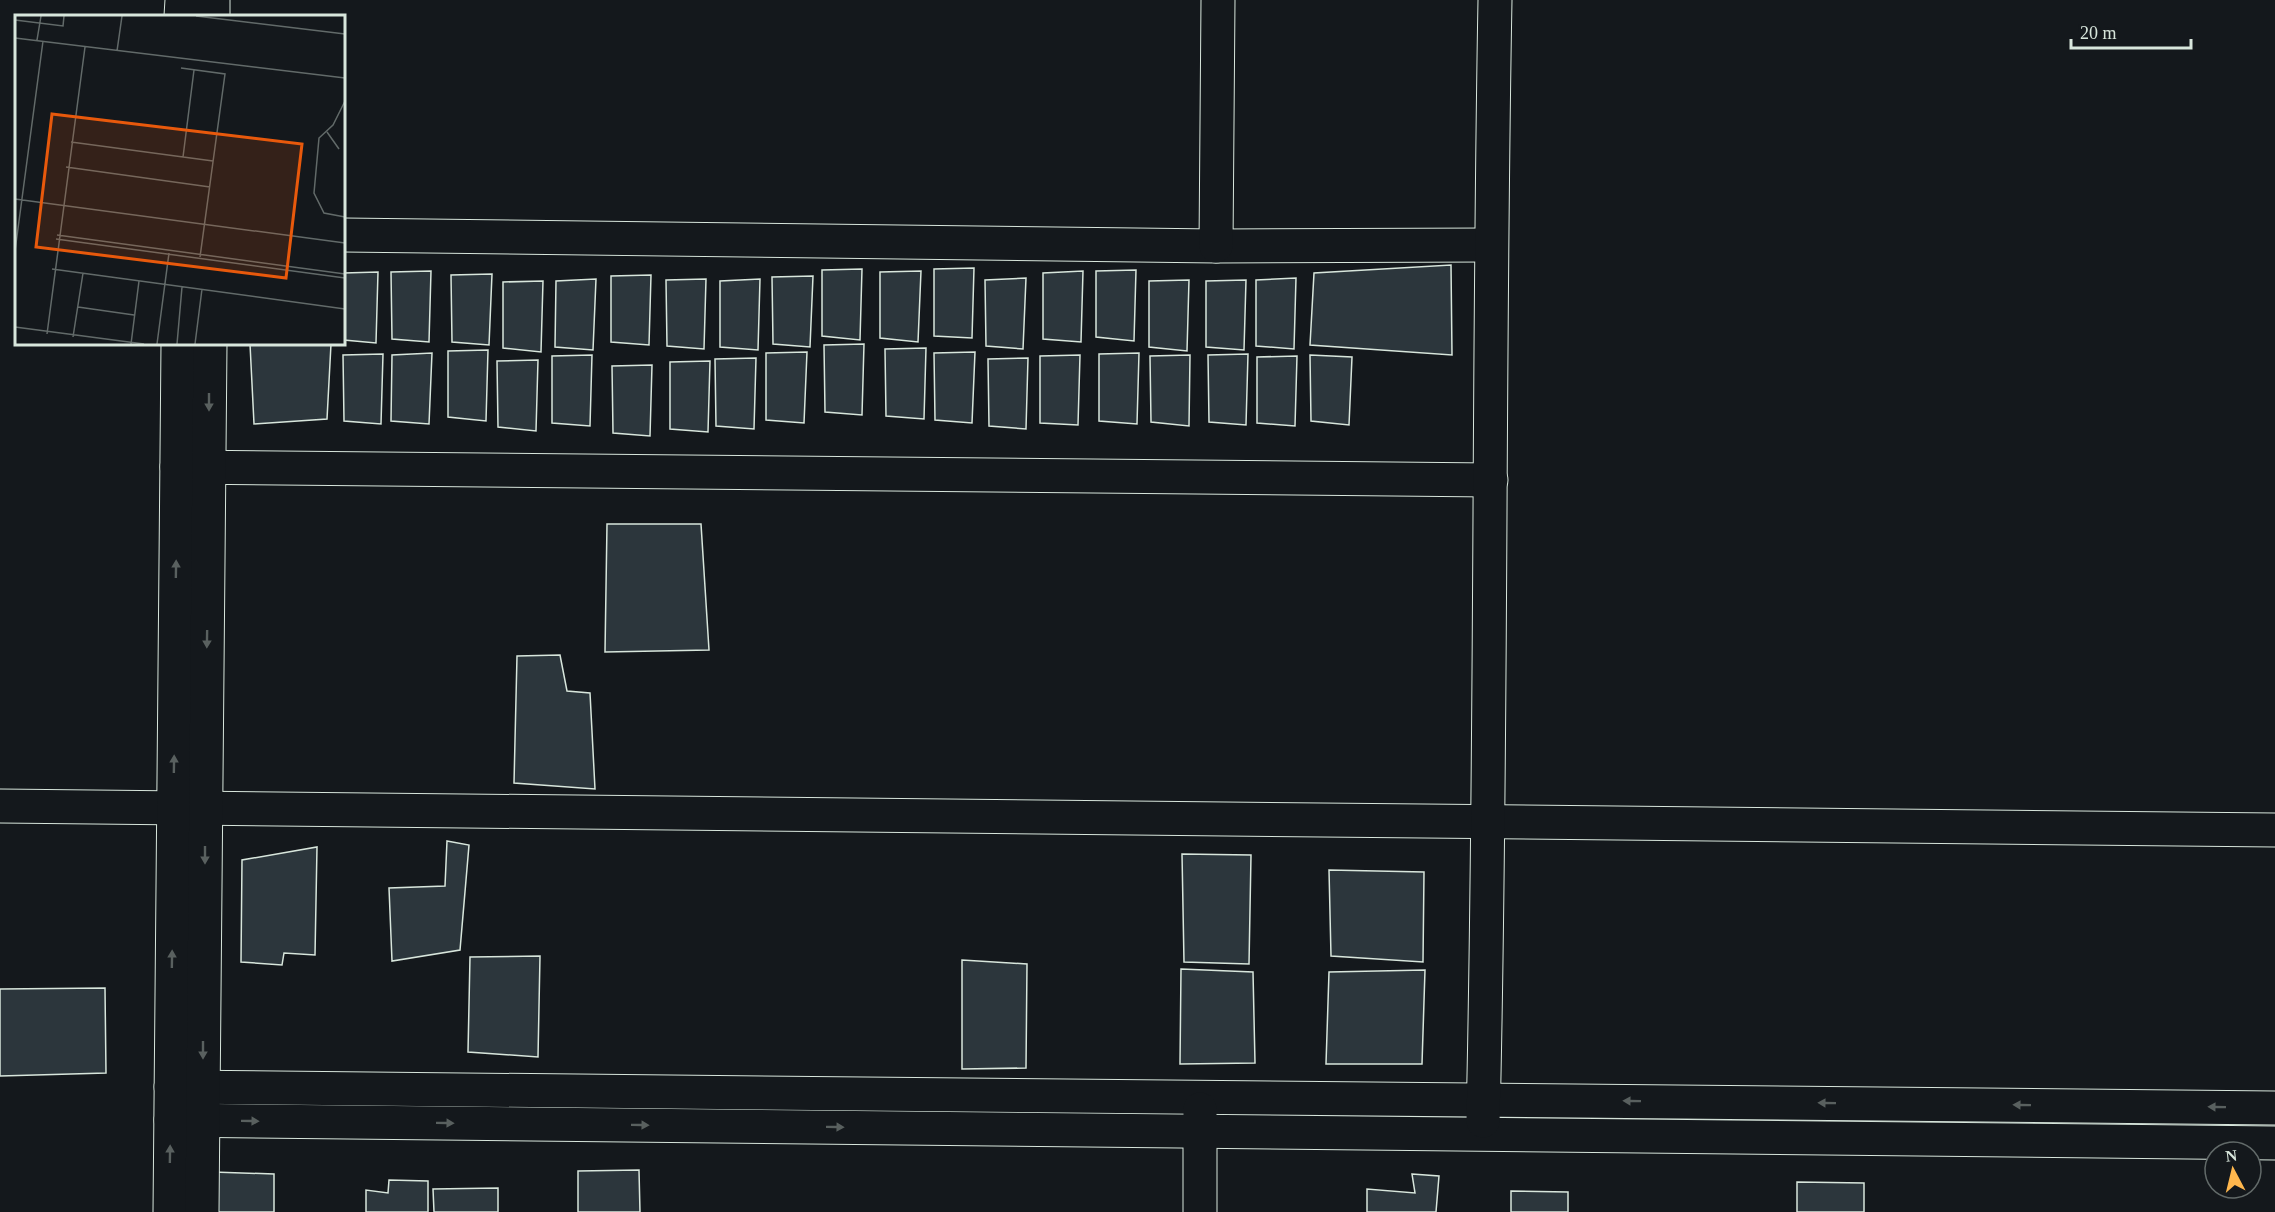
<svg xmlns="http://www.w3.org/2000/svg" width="2275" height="1212" font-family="Georgia,serif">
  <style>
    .building { fill: #2c363c; stroke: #d8e6dc; stroke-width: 1.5 }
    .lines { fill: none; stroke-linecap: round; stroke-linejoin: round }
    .minor-casing { stroke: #d8e6dc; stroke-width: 35 }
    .minor { stroke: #14181c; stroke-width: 33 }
    .oneway { fill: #59605f }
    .inset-road { fill: none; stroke: #626a69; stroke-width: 1.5 }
    .view { fill: #e8590c; fill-opacity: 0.15; stroke: #e8590c; stroke-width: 3 }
    .inset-edge { fill: none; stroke: #d8e6dc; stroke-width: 3 }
  </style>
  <rect width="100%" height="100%" fill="#14181c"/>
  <g class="building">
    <path d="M1451,265L1452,355L1310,345L1314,273Z"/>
    <path d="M974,268L972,338L934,336V269Z"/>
    <path d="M862,269L860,340L822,336V270Z"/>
    <path d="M1136,270L1134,341L1096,337V271Z"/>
    <path d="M431,271L429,342L392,339L391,272Z"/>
    <path d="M921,271L918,342L880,338V272Z"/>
    <path d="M1083,271L1081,342L1043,339V273Z"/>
    <path d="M378,272L376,343L344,340V273Z"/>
    <path d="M492,274L489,345L452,342L451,275Z"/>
    <path d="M651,275L649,345L611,342V276Z"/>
    <path d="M813,276L810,347L773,344L772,277Z"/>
    <path d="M1026,278L1023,349L986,346L985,280Z"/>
    <path d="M1296,278L1294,349L1256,346V280Z"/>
    <path d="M596,279L593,350L555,347L556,281Z"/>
    <path d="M706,279L704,349L667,346L666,280Z"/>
    <path d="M760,279L758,350L720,347V281Z"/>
    <path d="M1189,280L1187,351L1149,347V281Z"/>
    <path d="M1246,280L1244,350L1206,347V281Z"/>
    <path d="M543,281L541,352L503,348V282Z"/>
    <path d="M250,344H331L327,419L254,424Z"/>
    <path d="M864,344L862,415L825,412L824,345Z"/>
    <path d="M926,348L924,419L886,416L885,349Z"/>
    <path d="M488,350L486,421L448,417V351Z"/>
    <path d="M807,352L804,423L766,420V353Z"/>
    <path d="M975,352L972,423L935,420L934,353Z"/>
    <path d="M432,353L429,424L391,421L392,355Z"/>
    <path d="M1139,353L1137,424L1099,421V354Z"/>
    <path d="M383,354L381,424L344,421L343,355Z"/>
    <path d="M1248,354L1246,425L1209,422L1208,355Z"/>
    <path d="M592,355L590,426L552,423V356Z"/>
    <path d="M1080,355L1078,425L1040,423V356Z"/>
    <path d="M1190,355L1189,426L1151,422L1150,356Z"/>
    <path d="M1310,355L1352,357L1349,425L1311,421Z"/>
    <path d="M1297,356L1295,426L1257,423V357Z"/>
    <path d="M756,358L754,429L716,426L715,359Z"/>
    <path d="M1028,358L1026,429L989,426L988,359Z"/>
    <path d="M538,360L536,431L498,427L497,361Z"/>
    <path d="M710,361L708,432L670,429V362Z"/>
    <path d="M652,365L650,436L613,433L612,366Z"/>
    <path d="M607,524H701L709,650L605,652Z"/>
    <path d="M560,655L567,691L590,693L595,789L514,783L517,656Z"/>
    <path d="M447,841L469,845L460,950L392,961L389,888L445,886Z"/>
    <path d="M317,847L315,955L284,953L282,965L241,962L242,860Z"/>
    <path d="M1182,854L1251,855L1249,964L1184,962Z"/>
    <path d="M1329,870L1424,872L1423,962L1331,956Z"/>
    <path d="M540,956L538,1057L468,1052L470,957Z"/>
    <path d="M962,960L1027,964L1026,1068L962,1069Z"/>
    <path d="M1181,969L1253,972L1255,1063L1180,1064Z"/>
    <path d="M1425,970L1422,1064H1326L1329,972Z"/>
    <path d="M105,988L106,1073L0,1076V989Z"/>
    <path d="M639,1170L640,1212H578V1171Z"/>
    <path d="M213,1172L274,1174V1212H212Z"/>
    <path d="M1412,1174L1439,1176L1436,1212H1367V1189L1415,1193Z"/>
    <path d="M389,1180L428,1181V1212H366V1190L388,1193Z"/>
    <path d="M1797,1182L1864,1183V1212H1797Z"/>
    <path d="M498,1188V1212H434L433,1189Z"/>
    <path d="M1511,1191L1568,1192V1212H1511Z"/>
  </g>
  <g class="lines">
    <defs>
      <g id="minor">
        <path d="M181,16L182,0"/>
        <path d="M213,16V0"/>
        <path d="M344,235L1216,246L1490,245"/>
        <path d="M1216,246L1218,0"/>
        <path d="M177,467L1491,480"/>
        <path d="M0,806L2275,830"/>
        <path d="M171,1087L2275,1108"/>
        <path d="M171,1120L2275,1143"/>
        <path d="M1483,1121C1492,747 1488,374 1495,0"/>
        <path d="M170,1212L178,344"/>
        <path d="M202,1212L210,344"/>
        <path d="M1200,1212V1109"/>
      </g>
    </defs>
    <use href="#minor" class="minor-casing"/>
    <use href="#minor" class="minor"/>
  </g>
  <defs><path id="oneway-solid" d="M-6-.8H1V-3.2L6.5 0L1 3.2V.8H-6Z" transform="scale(1.5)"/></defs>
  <g class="oneway">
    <use href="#oneway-solid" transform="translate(209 402) rotate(90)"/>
    <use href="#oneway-solid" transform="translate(176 569) rotate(-89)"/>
    <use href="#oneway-solid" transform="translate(207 639) rotate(91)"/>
    <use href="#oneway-solid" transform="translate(174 764) rotate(-89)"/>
    <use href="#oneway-solid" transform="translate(205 855) rotate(90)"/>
    <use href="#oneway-solid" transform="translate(172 959) rotate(-89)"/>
    <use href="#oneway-solid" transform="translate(203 1050) rotate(90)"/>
    <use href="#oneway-solid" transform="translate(1632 1101) rotate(-179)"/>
    <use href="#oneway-solid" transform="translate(1827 1103) rotate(-179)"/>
    <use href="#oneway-solid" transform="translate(2022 1105) rotate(-179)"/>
    <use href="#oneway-solid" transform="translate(2217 1107) rotate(-179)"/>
    <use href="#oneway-solid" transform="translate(250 1121) rotate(1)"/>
    <use href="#oneway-solid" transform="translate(445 1123) rotate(1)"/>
    <use href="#oneway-solid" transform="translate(640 1125) rotate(1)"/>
    <use href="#oneway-solid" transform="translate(835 1127) rotate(1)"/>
    <use href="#oneway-solid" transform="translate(170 1154) rotate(-89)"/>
  </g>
  <g transform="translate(15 15)">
    <rect width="330" height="330" fill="#14181c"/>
    <path class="inset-road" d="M181,1L330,19M0,5L48,11L49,1M0,23L330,63M22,25L26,1M102,36L107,1M166,53L210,59L185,242M330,86L318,110L304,123L299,178L309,198L330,202M312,117L324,134M56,127L198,146M168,142L179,55M51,152L195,172M0,184L330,228M42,220L330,259M41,224L330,263M0,236L28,26M37,254L330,294M63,292L119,300M0,312L129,329M32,319L70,32M58,322L68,258M116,329L124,266M142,329L154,238M162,329L167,272M180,329L187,274"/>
    <path class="view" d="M37,99L287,129L271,263L21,232Z"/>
    <rect width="330" height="330" class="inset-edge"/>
  </g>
  <g transform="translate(2233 1170) rotate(353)"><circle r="28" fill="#14181c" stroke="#626a69" stroke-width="1.5"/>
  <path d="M0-4.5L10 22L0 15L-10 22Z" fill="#ffb74d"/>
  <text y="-9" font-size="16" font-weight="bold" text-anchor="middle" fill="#d8e6dc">N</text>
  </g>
  <path d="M2071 39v9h120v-9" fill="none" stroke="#d8e6dc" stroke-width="3"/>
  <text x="2080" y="39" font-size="18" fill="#d8e6dc" stroke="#14181c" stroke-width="4.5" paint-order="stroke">20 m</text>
</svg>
